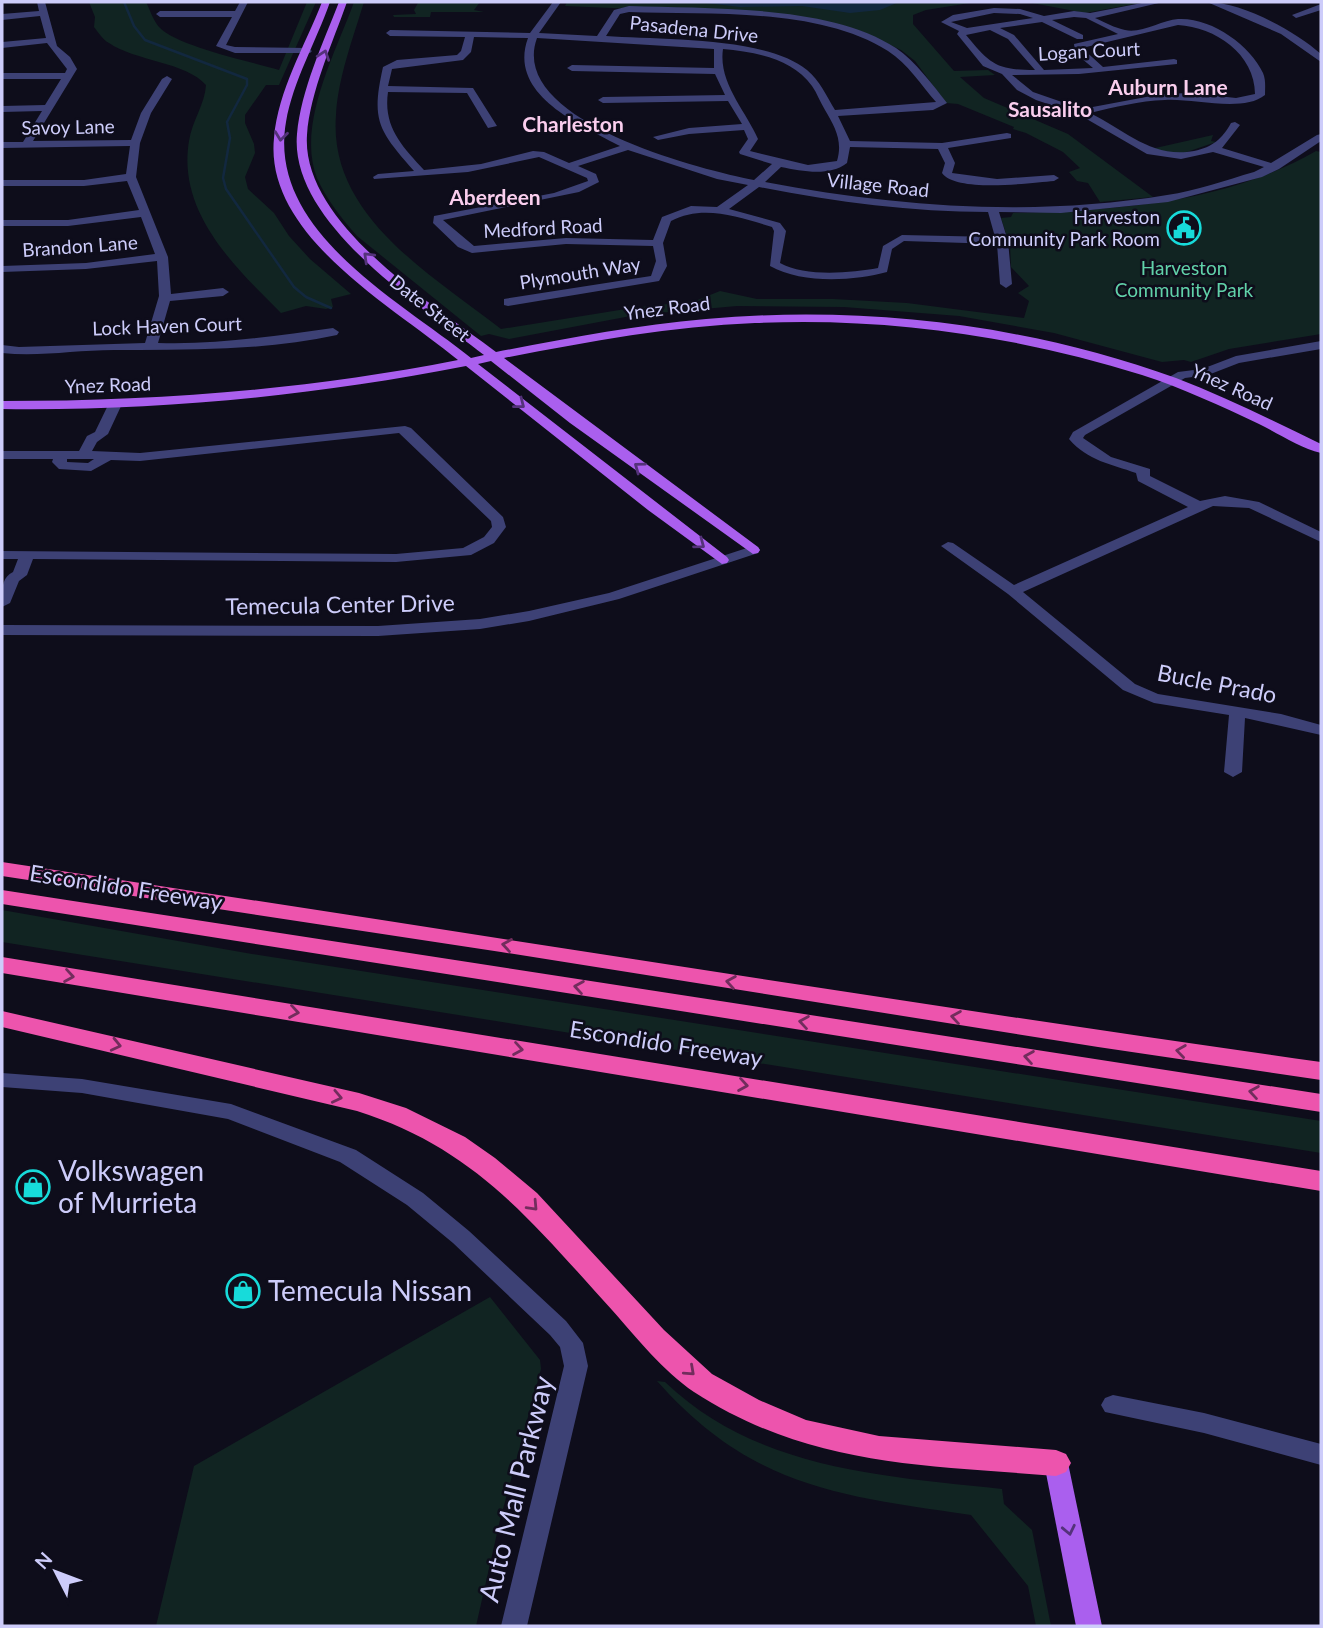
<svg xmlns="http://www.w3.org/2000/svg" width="1323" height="1628" font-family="Lato,sans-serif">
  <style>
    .green { fill: #112422 }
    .water { fill: #12283f }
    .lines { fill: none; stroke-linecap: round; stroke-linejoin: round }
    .stream { stroke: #12283f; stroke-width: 2.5 }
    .minor { fill: #3d4175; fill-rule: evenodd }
    .major { fill: #aa5fee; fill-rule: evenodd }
    .highway { fill: #ed54ad; fill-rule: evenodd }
    .oneway { stroke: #54327a }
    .oneway2 { stroke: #722d5d }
    .labels { text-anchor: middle; stroke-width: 5; stroke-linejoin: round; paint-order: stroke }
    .far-street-label { font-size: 19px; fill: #cdccfa; stroke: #0e0d1b }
    .far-poi-label { font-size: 19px; fill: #cdccfa; stroke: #0e0d1b; text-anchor: end }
    .far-park-label { font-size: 19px; fill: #61d1a9; stroke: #0e0d1b }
    .far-neighbourhood-label { font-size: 21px; font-weight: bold; fill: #faceee; stroke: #0e0d1b }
    .street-label { font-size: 23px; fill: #cdccfa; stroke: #0e0d1b }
    .near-poi-label { font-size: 28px; fill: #cdccfa; stroke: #0e0d1b; text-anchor: start }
    .near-street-label { font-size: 28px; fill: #cdccfa; stroke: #0e0d1b }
  </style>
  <rect width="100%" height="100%" fill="#0e0d1b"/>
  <g class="green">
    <path d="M89,2H146C150,10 153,20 159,27C176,46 252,62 279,70L307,2H316L279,85H266L245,115V123L254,144L255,153L245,177L248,189L274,213L289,236L310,259L351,294L331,299L333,307L326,309L306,306L281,313C235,267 177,213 189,141C192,121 205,104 206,85C186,62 135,61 109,43C103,40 98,32 94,27L95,17Z"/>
    <path d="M354,2H364C353,38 338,78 336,115C328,216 432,275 501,329L632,308L695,301L720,291L757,299H833L907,303L1024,318L1029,301L1018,293L1029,286L1011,267L1010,246L1001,218L1011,217L1013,213C1117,210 1224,204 1316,151L1321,152V334L1229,349L1191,362L1184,360L1162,362L1054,333L959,316L844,307L737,306L636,315L509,339L489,334L481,336L357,236C342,219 326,199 317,178C296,125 336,52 354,2Z"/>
    <path d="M399,2H480L474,10L484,12H431L430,17H394L393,15L416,14L414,10L418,3Z"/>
    <path d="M567,2H976L926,10L913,15V24L954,71L988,70L995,75L960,77L984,98L1068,134L1153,197L1100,202L1088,183L1077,181L1069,172L1080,168L1063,152L1026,133L1013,129L1014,127L958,104L946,103L915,61L901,50L861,31L774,15L565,6Z"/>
    <path d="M1027,2H1146L1085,13Z"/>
    <path d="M1213,135L1211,141L1216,142L1181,154L1151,149Z"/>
    <path d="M2,910L252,954L1321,1121V1153L2,942Z"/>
    <path d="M490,1297L540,1360L541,1369L500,1520L476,1626H156L194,1466Z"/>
    <path d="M657,1381L665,1382C757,1470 883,1476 1002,1489L1004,1504L1032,1530L1051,1626H1036L1028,1586L971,1515C839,1496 751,1487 657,1381Z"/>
  </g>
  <path class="water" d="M698,2H899L880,10L850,13L802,6L740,7Z"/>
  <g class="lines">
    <path class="stream" d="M124,2L134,26L145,40L247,79V85L227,122L230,138L223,178L226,189L294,287L306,297L331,308"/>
    <g class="minor">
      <path d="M37,2H45L57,46L70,57L77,69L33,141L131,140L141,113L162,79L167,76L172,79L151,113L140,143L136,177L168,257L171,294L223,288L229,292L223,296L170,301L158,343C216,345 275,336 333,328L339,332L337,335C264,351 188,350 114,350C76,350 39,357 2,353V345L19,347L145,343L159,296L157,261L86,269L2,272V266L86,263L155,254L141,217L68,226H2V220H68L139,210L127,181L84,186H2V180H84L126,174L130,146L2,148V142H23L42,111L2,112V106L45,105L61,79H2V73H65L67,69L47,43L2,48V42L46,38L40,16L2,20V14L39,11Z"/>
      <path d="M240,2H248L226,45L235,47L307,48L312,51L310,53H235L216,46L232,17H160L156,14L160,11H235Z"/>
      <path d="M553,2H561L539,33L597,36L614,10L629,6C708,9 829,4 896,48C916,62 932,84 947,103L933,110L838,116L850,141L942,143L1007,133L1011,134V138L948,148L955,163L952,173L997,179L1054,175L1059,178L1054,181C1030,183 956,193 942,173L945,163L938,149L850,147L847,163C829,177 802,171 781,167L765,182C896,207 1034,217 1167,195C1196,191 1226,180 1254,172L1264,167L1213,152L1181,159L1147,154L1078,114L1036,100L1017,90L1002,74L983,66L957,34L959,31L941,22L953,15L994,8L1020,9L1044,16L1074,11L1090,13L1147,2H1163L1095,18C1104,22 1115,28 1125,30C1141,34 1162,20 1178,19C1211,17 1250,45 1263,73C1266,80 1265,88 1265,95C1243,113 1192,98 1165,100C1139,101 1115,107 1090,113C1125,130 1152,159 1194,151C1213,147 1222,139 1231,123L1235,122L1240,125L1222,148L1271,163L1317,135L1321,134V141L1279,169L1262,177L1168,202L1061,213L999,212L1008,241L1012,284L1006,288L1000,284L997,244L904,241L892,249L887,272C853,281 802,284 770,266L774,231L772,227C739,217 703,204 671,221L663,243L667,266L659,281L508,306L504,305V299L651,276L656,261L653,246L566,244L472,253L458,247L433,223L434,216L554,193L588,181L587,178L539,157L468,172L374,179L373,177L378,174L414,171C378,130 371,121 383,67L397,60L457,55L461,51L465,37L390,36L386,33L390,30L530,33ZM629,12C709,15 818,7 888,51C908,64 921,85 936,102L835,110C826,95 820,81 807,70C766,36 659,40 606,36L620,14ZM994,13L1020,14L1033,18L967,28L951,22ZM1074,17L1086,18L1118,34L1074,44L1075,53L1093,68L1044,70L1014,35L1000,28L1042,22L1077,39H1083V35L1052,20ZM1178,25C1215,27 1255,54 1255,94L1236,98L1190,93L1162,94L1082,109L1033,92L1012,75L1079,74L1177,64V60L1174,59L1103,67L1082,48ZM990,30L1008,39L1035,70C996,70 990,64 966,35ZM474,37L528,38C507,95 581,125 620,146L569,163L544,152L533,151L481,164L424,170C402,146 383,127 388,92L467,93L488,128L497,126L473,88L388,86L392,69L463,60L471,52ZM537,38L714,49V68L572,65L567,68L572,71L715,74L725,95L603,97L598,100L603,103L728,101L742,124L689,128L653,137L658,140L689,134L744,130L748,139L739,152L740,154L772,164L754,180C698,169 507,120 537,38ZM723,49C755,52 792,58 812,86C817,93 820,102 825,110C835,127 843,141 837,161L808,165L750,151L758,139C746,111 718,83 723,49ZM628,150L717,179L748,185L717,207L691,206L662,217L653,240L566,238L474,246L443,220L579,192L599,182L596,174L578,166ZM759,187C835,202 911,212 988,212L995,237L902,235L883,246L878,268C850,273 805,277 780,263L786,231L780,223L729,209Z"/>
      <path d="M1207,2C1242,2 1295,31 1321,54V62L1281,34Z"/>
      <path d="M1321,4V10L1296,18L1292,15Z"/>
      <path d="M1321,341V349L1239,363L1208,375L1185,378L1085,435L1083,438L1111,457L1150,469V476L1200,501L1225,496L1259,502L1321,532V542L1249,508L1213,506L1023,592L1135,684L1158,694L1281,714L1321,725V735L1245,718L1242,772L1233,777L1224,772L1229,715L1154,703L1123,690L1008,594L941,546L948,542L953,543L1014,585L1188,507L1138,481L1136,473C1111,464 1088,461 1069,439L1073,432L1178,372L1202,369L1236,356Z"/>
      <path d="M115,400L122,404L108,434L97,442L92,451L140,453L405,426L411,428L503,517L506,527L494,543L471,555L396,562L33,559L27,575L19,581L10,603L2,607C2,594 0,578 13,572L18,559H2V551L396,554L463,548L484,537L492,527L491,521L399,433L140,461L111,460L91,471L59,469L52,462L53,459H2V451H79L87,436L95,432L110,401ZM67,459H94L88,463L67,462Z"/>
      <path d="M753,546L758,547L760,550L758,553L619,599L529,621L480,629L378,636L2,635V625L378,626L480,619L529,611L609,593Z"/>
      <path d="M2,1073L82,1079L231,1104L356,1150L423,1193L469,1231L566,1321L583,1343L588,1366L527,1626H501L564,1366L560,1347L550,1335L453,1243L407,1205L340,1162L228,1119L82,1093L2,1087Z"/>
      <path d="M1113,1395L1204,1413L1321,1444V1465L1204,1433L1105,1412L1101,1405L1105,1398Z"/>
    </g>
    <g class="major">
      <path d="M322,2H330C316,42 293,81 286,122C267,231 399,300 471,358L484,355C422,307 289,223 297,134C301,90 323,43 339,2H347C333,42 310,92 307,135C301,223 434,305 496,352C565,339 635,325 706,319C863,305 1027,324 1176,378C1226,397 1273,421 1321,444V453C1300,448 1279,434 1259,424C1221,406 1182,388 1142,375C1017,336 887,317 755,323C671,326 587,342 504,358L758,547L760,550L758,553L753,554L570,423L491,361L478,364L727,557L729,560L727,563L722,564L648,510L466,366C312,396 159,411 2,409V401C158,401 305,390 458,360C394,307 264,236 274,138C278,90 305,46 322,2Z"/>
      <path d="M1056,1452L1065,1455L1068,1463L1102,1626H1076L1044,1463L1047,1455Z"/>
    </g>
    <g class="highway">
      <path d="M2,862C442,928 881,1000 1321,1062V1080L1098,1047L501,952L2,876Z"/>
      <path d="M2,890L1321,1094V1112L2,904Z"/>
      <path d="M2,957L1321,1171V1191L2,973Z"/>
      <path d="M2,1011L359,1093L406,1108L465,1137L495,1158L537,1193L664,1330L712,1374L759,1400L806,1420L879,1436L1056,1450L1066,1454L1071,1463L1066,1472L1056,1476C924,1465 810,1467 694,1392C663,1371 637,1338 612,1310C532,1222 475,1148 357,1111L2,1027Z"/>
    </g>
  </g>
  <defs><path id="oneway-chevron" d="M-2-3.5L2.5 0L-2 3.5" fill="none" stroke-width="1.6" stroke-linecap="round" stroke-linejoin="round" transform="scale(1.75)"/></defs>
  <g class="oneway">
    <use href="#oneway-chevron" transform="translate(324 55) rotate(-71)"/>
    <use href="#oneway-chevron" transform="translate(281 136) rotate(97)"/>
    <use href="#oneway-chevron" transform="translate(368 257) rotate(-136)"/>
    <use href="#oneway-chevron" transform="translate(520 404) rotate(38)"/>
    <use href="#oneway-chevron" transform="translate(639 467) rotate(-144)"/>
    <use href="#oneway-chevron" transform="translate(700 544) rotate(37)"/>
    <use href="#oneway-chevron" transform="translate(1069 1530) rotate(78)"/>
  </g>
  <g class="oneway2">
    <use href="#oneway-chevron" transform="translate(507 945) rotate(-171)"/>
    <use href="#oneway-chevron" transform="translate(69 976) rotate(9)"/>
    <use href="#oneway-chevron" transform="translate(731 982) rotate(-171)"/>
    <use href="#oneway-chevron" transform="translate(579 987) rotate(-171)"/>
    <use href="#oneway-chevron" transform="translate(294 1012) rotate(9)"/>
    <use href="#oneway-chevron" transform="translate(956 1017) rotate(-171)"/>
    <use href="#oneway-chevron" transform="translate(804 1022) rotate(-171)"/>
    <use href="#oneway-chevron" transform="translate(116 1045) rotate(13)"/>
    <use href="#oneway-chevron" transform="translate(518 1049) rotate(9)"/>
    <use href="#oneway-chevron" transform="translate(1181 1051) rotate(-172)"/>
    <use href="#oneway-chevron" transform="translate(1029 1057) rotate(-171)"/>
    <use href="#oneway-chevron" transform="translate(743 1085) rotate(9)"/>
    <use href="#oneway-chevron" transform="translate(1254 1092) rotate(-171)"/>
    <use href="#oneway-chevron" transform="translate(337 1097) rotate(12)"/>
    <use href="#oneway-chevron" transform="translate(533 1206) rotate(47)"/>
    <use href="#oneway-chevron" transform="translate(690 1371) rotate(42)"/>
  </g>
  <defs>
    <symbol id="civic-ring" viewBox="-11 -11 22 22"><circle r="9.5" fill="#0e0d1b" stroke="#17dbda" stroke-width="1.5"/><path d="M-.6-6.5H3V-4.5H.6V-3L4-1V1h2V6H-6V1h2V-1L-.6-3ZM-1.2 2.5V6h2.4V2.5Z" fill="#17dbda"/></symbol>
    <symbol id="shop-ring" viewBox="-11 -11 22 22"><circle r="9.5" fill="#0e0d1b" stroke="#17dbda" stroke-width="1.5"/><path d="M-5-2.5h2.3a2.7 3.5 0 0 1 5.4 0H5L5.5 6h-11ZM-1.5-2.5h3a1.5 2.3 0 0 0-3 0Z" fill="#17dbda"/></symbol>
  </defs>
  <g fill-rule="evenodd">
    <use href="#civic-ring" x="1165" y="209" width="38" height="38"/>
    <use href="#shop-ring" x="14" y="1168" width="38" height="38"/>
    <use href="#shop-ring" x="224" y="1272" width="38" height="38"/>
  </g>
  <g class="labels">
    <g class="far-street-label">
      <text transform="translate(694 29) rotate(6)" y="7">Pasadena Drive</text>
      <text transform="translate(1089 51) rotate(-3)" y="7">Logan Court</text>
      <text transform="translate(68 127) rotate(-1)" y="7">Savoy Lane</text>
      <text transform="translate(878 185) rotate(6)" y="7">Village Road</text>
      <text transform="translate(543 228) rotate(-3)" y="7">Medford Road</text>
      <text transform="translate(80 246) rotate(-4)" y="7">Brandon Lane</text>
      <text transform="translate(580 273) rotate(-9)" y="7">Plymouth Way</text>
      <text transform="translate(430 308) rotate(38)" y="7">Date Street</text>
      <text transform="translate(667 308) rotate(-7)" y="7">Ynez Road</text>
      <text transform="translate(167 326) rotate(-2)" y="7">Lock Haven Court</text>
      <text transform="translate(108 385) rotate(-2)" y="7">Ynez Road</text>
      <text transform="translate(1232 387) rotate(24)" y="7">Ynez Road</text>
    </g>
    <g class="far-poi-label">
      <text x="1160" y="224">Harveston<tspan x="1160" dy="22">Community Park Room</tspan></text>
    </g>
    <g class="far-park-label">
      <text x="1184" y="275">Harveston<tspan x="1184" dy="22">Community Park</tspan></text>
    </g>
    <g class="far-neighbourhood-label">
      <text x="1168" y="95">Auburn Lane</text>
      <text x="1050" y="117">Sausalito</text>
      <text x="573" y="132">Charleston</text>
      <text x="495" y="205">Aberdeen</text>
    </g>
    <g class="street-label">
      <text transform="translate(340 605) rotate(-1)" y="8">Temecula Center Drive</text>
      <text transform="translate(1217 684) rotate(11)" y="8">Bucle Prado</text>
      <text transform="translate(126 888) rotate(9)" y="8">Escondido Freeway</text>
      <text transform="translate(666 1044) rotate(9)" y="8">Escondido Freeway</text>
    </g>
    <g class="near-poi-label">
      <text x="58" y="1181">Volkswagen<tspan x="58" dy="32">of Murrieta</tspan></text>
      <text x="268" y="1301">Temecula Nissan</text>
    </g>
    <g class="near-street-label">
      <text transform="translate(516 1489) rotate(-76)" y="10">Auto Mall Parkway</text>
    </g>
  </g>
  <rect width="1323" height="1628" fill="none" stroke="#cdccfa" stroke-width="7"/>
  <g transform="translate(56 1572) rotate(312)" stroke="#0e0d1b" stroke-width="5" paint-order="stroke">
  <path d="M0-5L12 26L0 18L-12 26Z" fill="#cdccfa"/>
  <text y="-10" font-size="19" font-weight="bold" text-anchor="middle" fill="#cdccfa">N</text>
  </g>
</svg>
